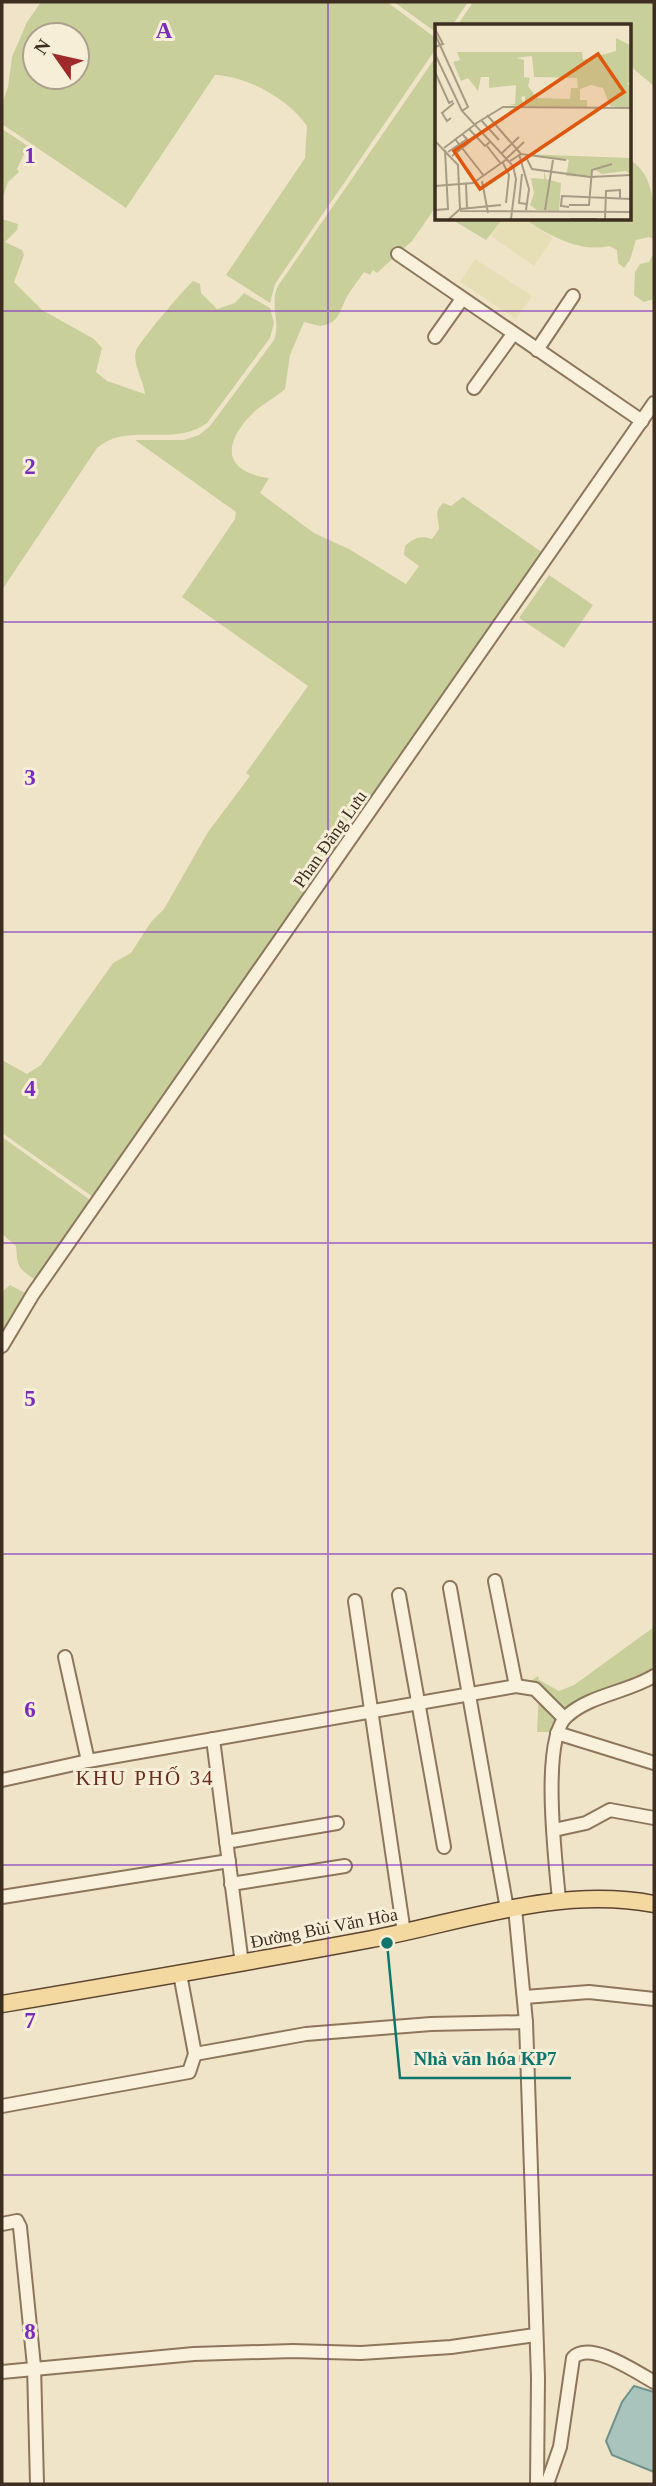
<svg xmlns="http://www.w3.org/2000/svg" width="656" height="2486" font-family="'Times New Roman',serif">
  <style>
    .farmland { fill: #e6deb5 }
    .green { fill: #c9cf9b; fill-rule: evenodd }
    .water { fill: #a9c4bc; stroke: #6f938a; stroke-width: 2 }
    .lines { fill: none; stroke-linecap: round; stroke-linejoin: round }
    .minor-casing { stroke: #8d765c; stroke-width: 16 }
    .major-casing { stroke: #5b4430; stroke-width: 19 }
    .minor { stroke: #faf1dc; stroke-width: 12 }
    .major { stroke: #f3d9a0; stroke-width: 16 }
    .grid { fill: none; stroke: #7b2cbf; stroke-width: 2; stroke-opacity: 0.55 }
    .labels { text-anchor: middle; stroke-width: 6; stroke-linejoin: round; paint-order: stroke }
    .street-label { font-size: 18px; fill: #3d2e20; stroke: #f7eed8 }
    .quarter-label { font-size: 21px; letter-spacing: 2px; fill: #6b2e1e; stroke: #f7eed8 }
    .inset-road { fill: none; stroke: #a89b85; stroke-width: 2 }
    .view { fill: #df570d; fill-opacity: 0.15; stroke: #df570d; stroke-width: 3.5 }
    .inset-edge { fill: none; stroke: #3d2e20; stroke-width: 3.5 }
    .grid-label { font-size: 23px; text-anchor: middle; font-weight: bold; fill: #7b2cbf; stroke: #f7eed8; stroke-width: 6; stroke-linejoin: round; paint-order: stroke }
    .leader { fill: none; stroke: #0f766e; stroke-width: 2.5 }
    .callout-dot { fill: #0f766e; stroke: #f7eed8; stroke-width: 2.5 }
    .callout-label { font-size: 19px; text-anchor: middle; font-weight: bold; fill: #0f766e; stroke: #f7eed8; stroke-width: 6; stroke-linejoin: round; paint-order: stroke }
  </style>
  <rect width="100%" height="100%" fill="#f0e4c8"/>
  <g class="farmland">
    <path d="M503,219H524L553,238L534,266L491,236Z"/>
    <path d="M475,259L532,296L516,319L460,282Z"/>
  </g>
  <g class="green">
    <path d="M41,2H387L437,39V47L275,284L270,303L226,275L305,158L307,126C289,100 248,76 215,75L126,208L2,124V104L8,87L12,57L27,22ZM35,35H77V77H35Z"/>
    <path d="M394,2H468L452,26H437V33Z"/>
    <path d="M473,2H654V86L630,66V26L569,24L457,26Z"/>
    <path d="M437,55V209L435,208L412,241L377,273L373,270L370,275L364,272C359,279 353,287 348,295C339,310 341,323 320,326L304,322L290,355L285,389C276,397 264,403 254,412C224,441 220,471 269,478L260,493L314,533L349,549L406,584L419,566L404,555L405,546C414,538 420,535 432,539L439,529C439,517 433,513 443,503L451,506L463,497L543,553L96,1199L2,1133V1060L27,1074L41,1065L113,963L131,953L151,922L164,909L208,832L250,776L246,773L308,686L182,597L235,519L236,512L135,440H184L199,435L210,426L274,340C281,321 269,304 278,286Z"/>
    <path d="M2,129L28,146L17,169L19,172L8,182L2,200Z"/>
    <path d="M630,160C656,176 654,209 654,239L649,237L636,240L630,260L624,268L618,263L617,250L609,246C579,253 549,235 524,219H630Z"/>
    <path d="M2,219L18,224L17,230L5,242L22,250L24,255L14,282L42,310L94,339L102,348L96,372L107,381L145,394C144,381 132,364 136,351C139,342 184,289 193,281L200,284L201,293L217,309L235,303L244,293L270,308L274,323L270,338L207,423C174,448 128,421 97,448L2,590Z"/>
    <path d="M451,219H503L486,240Z"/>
    <path d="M654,252V299L644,302L634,295L635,272L640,264L649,262Z"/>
    <path d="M549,575L593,605L564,648L519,618Z"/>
    <path d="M2,1137L93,1202L37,1281C17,1267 18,1269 16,1246L2,1234Z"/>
    <path d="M10,1285L27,1294L2,1331V1292Z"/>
    <path d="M654,1627V1672L577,1705L554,1732H537L539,1689L528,1683L538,1676L539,1680L559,1691L574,1685Z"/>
  </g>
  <path class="water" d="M634,2386L654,2392V2472L612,2455L606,2441L622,2402Z"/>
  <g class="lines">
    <defs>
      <g id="minor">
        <path d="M398,254L642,421"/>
        <path d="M435,337L462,299"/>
        <path d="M537,350L573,296"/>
        <path d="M474,388L513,334"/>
        <path d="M2,1346L33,1294L654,403"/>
        <path d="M495,1581L516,1686"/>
        <path d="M450,1588L507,1909"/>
        <path d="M399,1595L444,1847"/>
        <path d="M355,1601L404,1933"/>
        <path d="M65,1657L88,1761"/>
        <path d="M557,1733L654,1763"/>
        <path d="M213,1739L242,1964"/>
        <path d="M2,1780L88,1761L516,1686L535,1689L564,1718"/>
        <path d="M554,1830L586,1823L610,1810L654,1818"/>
        <path d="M226,1842L337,1823"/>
        <path d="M231,1884L345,1866"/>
        <path d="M2,1897L229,1861"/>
        <path d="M559,1900C556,1864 540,1739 567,1716C590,1695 628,1692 654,1676"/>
        <path d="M515,1908L526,2022L538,2378L537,2484"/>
        <path d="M525,1997L589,1992L654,1999"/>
        <path d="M195,2054L306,2034L431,2024L526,2022"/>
        <path d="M2,2106L189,2072L195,2054L180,1974"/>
        <path d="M2,2224L17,2221L20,2227L34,2366L37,2484"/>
        <path d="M2,2372L194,2354L293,2351L361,2353L451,2347L535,2335"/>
        <path d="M547,2484L560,2447L573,2358C590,2340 636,2372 654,2382"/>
      </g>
      <path id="major" d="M2,2004C126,1983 249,1962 372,1939C465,1921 559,1886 654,1904"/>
    </defs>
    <use href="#minor" class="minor-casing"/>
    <use href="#major" class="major-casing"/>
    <use href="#minor" class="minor"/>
    <use href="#major" class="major"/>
  </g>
  <path class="grid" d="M328,2V2484M2,311H654M2,622H654M2,932H654M2,1243H654M2,1554H654M2,1865H654M2,2175H654"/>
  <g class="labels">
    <g class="street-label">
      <text transform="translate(330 839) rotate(-55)" y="6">Phan Đăng Lưu</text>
      <text transform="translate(324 1928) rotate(-11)" y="6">Đường Bùi Văn Hòa</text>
    </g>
    <g class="quarter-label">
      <text x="145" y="1785">KHU PHỐ 34</text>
    </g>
  </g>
  <g transform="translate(435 24)">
    <rect width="196" height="196" fill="#f0e4c8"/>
    <path d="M181,14L195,21L196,57L192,60L196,61V84L175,82L168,64L156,61L145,65V76H152V83L90,82V72L86,73L89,82L73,81L80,80L81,61L54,64V53H46L43,67L33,54L26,57L18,38L25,36L22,28H147L148,36L181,27ZM97,32L99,53L142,54L143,64H136L135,75L102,74L93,62L95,54L89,53V36L81,34ZM87,130L196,134V151L191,147L167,150L158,145L155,153L131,152L134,136ZM109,146L111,155L126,159L124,187L102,186L95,181L99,169L96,154L109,155Z" fill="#c9cf9b" fill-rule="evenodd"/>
    <path class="inset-road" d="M0,5L8,20L0,23M0,10L33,83L27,87M0,30L27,87L78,142L81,155L76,195M0,48L14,79L18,77M52,91L86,130M16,94L12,97L7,89L19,79M46,96L64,116M40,100L68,83L196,84M34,105L50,122L55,118M20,115L49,152M0,117L23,141L25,185L14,195M52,122L66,140M9,124L42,99M13,128L32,115M67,129L84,113M84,130L94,165L91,186M17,132L35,118L27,110M91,133L97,145L155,153L196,151M72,134L89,118M75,137L86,130L131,136M68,139L74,151L71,179M87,150L84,179L92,180M47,157L53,189M31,160L32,184M0,162L38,159L72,135M134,181H154L157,146L177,140M134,183L126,182L127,172L196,175M25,185L66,181M0,186L13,185L10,126M110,186L118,136M25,187L196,188M135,195H162M170,195L171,167L185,166V175"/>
    <path class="view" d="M163,30L189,68L45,165L19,127Z"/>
    <rect width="196" height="196" class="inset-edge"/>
  </g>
  <g class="grid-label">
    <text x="164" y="38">A</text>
    <text x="30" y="163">1</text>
    <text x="30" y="474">2</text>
    <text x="30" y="785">3</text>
    <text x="30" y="1096">4</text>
    <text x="30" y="1406">5</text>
    <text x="30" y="1717">6</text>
    <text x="30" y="2028">7</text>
    <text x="30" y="2339">8</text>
  </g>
  <path class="leader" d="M387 1943L400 2078H571"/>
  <circle class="callout-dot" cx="387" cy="1943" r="7"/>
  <g class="callout-label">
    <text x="485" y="2065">Nhà văn hóa KP7</text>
  </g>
  <rect width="656" height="2486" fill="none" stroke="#3d2e20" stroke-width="7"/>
  <g transform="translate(56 56) rotate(304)"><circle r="33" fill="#f7eed8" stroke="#ada18e" stroke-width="2"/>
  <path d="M0-5L12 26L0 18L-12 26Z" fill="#9e2a2b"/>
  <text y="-10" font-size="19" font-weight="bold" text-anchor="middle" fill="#3d2e20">N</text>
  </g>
</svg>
